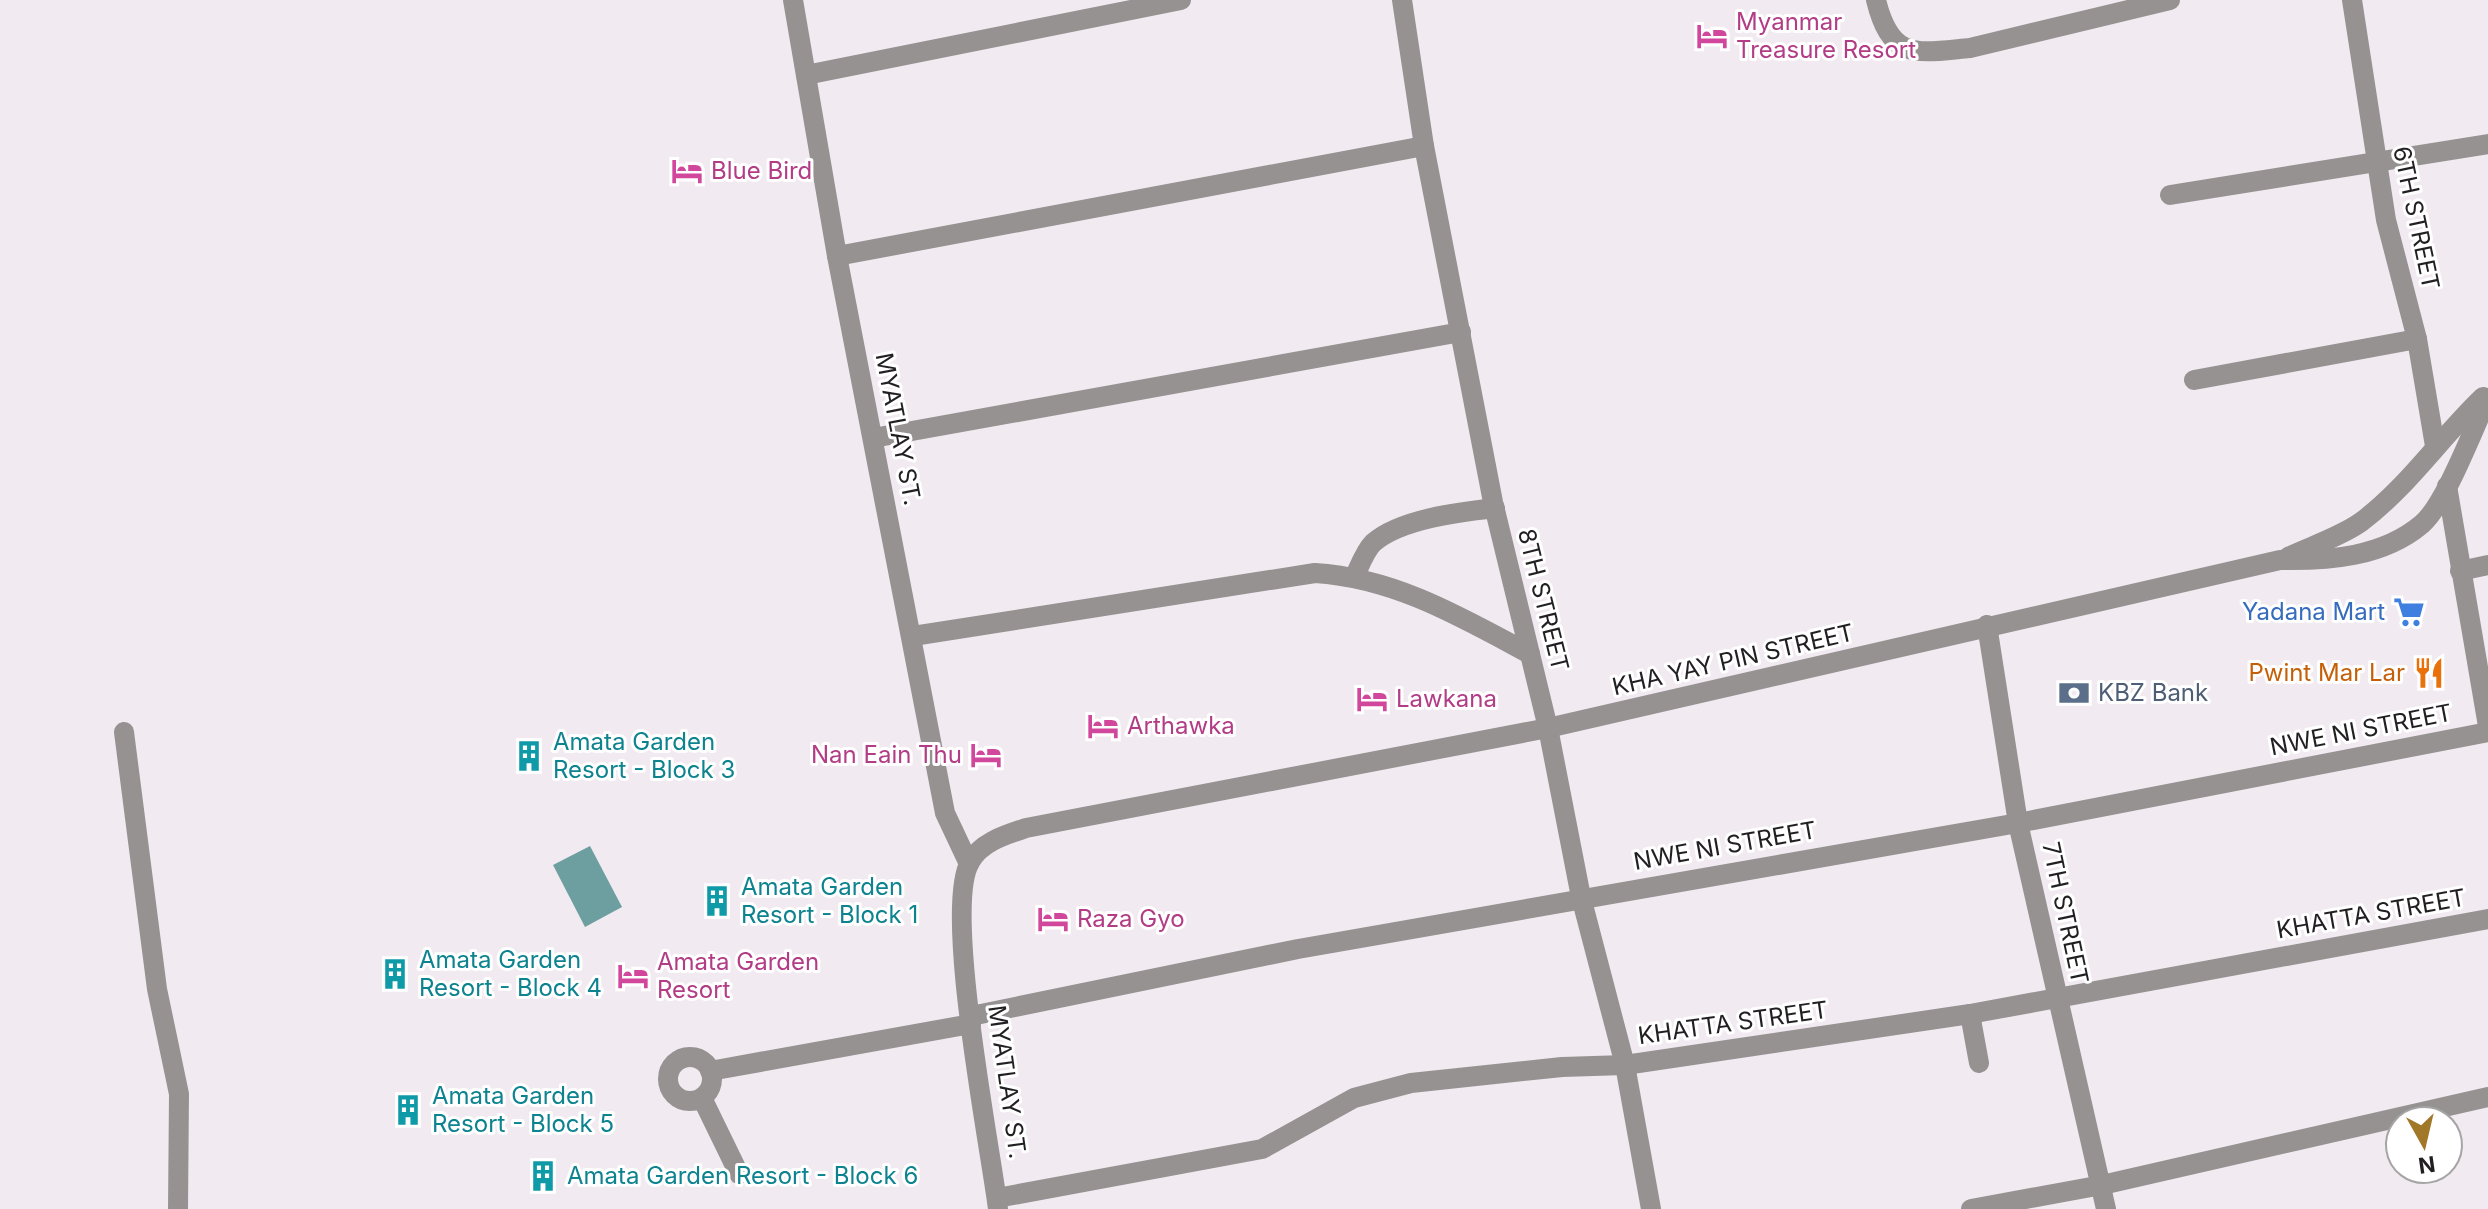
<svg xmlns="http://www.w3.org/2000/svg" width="2488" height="1209" font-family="Inter,sans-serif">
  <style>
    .water { fill: #6d9fa0 }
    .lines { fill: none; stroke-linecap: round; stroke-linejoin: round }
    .minor { stroke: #969292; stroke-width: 20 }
    .labels { text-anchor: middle; stroke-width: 6; stroke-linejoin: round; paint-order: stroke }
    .hotel-label { font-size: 24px; fill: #b23c85; stroke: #fff; text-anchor: start }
    .street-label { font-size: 24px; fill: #211f21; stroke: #fff }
    .shop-label { font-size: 24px; fill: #366cbe; stroke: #fff; text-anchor: end }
    .food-label { font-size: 24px; fill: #c56008; stroke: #fff; text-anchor: end }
    .service-label { font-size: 24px; fill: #4e5e75; stroke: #fff; text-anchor: start }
    .culture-label { font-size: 24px; fill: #0d838f; stroke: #fff; text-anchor: start }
  </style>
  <rect width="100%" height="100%" fill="#f1ebf1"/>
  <path class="water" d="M590,846L622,907L585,927L553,865Z"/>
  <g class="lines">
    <g class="minor">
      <path d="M793,0L837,256L945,813L969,864"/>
      <path d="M1402,0L1424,146L1493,502L1548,728L1581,897L1625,1065L1651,1209"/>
      <path d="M1876,0C1891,61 1916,53 1970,48L2170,0"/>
      <path d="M2352,0L2386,220L2417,339L2435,446"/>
      <path d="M806,75L1181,0"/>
      <path d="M2170,195L2488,144"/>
      <path d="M837,256L1424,146"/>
      <path d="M2194,380L2417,339"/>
      <path d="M873,438L1461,332"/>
      <path d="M2447,486L2488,726"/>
      <path d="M2288,557C2311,546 2340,537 2361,522C2408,487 2441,437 2483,397"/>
      <path d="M2460,571L2488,565"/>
      <path d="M1355,576C1360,565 1365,551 1373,543C1400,519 1460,512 1495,508"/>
      <path d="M1987,625L2018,823L2106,1209"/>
      <path d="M913,636L1315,573C1395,578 1461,617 1530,654"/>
      <path d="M124,732L157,989L179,1094L178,1209"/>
      <path d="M1970,1014L1979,1063"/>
      <path d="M971,1016L1298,949L2018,823L2488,732"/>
      <circle cx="690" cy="1079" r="22"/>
      <path d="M710,1071L971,1024"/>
      <path d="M702,1098L739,1174"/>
      <path d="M997,1198L1262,1149L1354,1098L1411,1083L1562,1067L1625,1065L1970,1014L2488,919"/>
      <path d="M998,1209C990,1145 943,908 970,862C981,842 1005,835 1026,828L1548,728L2280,560C2329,561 2383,557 2422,524C2446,503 2473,429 2488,398"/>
      <path d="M1971,1209L2102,1185L2488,1097"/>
    </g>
  </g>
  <defs>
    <symbol id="hotel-bare" viewBox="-9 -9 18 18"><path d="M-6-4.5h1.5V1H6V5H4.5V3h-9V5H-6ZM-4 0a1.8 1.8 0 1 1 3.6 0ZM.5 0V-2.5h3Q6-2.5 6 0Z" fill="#d1479c" stroke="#fff" stroke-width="2.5" paint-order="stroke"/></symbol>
    <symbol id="supermarket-bare" viewBox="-9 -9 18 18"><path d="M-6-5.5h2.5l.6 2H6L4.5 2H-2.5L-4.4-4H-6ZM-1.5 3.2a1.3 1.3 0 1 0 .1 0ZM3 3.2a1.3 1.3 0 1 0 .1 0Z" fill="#3f7fe0" stroke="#fff" stroke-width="2.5" paint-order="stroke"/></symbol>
    <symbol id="restaurant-bare" viewBox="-9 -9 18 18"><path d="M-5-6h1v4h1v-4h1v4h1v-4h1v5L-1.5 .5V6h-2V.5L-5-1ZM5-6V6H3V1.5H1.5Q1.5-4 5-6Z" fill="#e8710a" stroke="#fff" stroke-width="2.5" paint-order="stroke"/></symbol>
    <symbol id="bank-bare" viewBox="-9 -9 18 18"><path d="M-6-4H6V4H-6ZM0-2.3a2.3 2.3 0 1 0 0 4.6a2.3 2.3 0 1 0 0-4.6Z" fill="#5c6f8a" stroke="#fff" stroke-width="2.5" paint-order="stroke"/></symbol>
    <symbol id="building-bare" viewBox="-9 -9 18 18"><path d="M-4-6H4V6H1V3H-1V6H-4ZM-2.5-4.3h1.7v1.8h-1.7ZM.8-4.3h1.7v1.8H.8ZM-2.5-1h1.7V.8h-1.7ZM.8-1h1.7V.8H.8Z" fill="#0f9aa8" stroke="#fff" stroke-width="2.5" paint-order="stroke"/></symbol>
  </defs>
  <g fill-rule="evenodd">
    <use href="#hotel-bare" x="1690" y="14" width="44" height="44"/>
    <use href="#hotel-bare" x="665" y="149" width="44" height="44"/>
    <use href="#supermarket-bare" x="2387" y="590" width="44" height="44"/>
    <use href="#restaurant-bare" x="2407" y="651" width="44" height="44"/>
    <use href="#bank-bare" x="2052" y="671" width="44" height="44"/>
    <use href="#hotel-bare" x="1350" y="677" width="44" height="44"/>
    <use href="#hotel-bare" x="1081" y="704" width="44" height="44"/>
    <use href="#hotel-bare" x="964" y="733" width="44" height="44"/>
    <use href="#building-bare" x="507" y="734" width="44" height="44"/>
    <use href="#building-bare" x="695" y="879" width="44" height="44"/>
    <use href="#hotel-bare" x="1031" y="897" width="44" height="44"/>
    <use href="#building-bare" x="373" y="952" width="44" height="44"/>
    <use href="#hotel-bare" x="611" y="954" width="44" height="44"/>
    <use href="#building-bare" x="386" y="1088" width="44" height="44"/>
    <use href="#building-bare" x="521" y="1154" width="44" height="44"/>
  </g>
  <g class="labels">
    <g class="hotel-label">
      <text x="1736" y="30">Myanmar<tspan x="1736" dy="28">Treasure Resort</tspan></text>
      <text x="711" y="179">Blue Bird</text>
      <text x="1396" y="707">Lawkana</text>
      <text x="1127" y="734">Arthawka</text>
      <text x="962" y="763" text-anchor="end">Nan Eain Thu</text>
      <text x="1077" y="927">Raza Gyo</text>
      <text x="657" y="970">Amata Garden<tspan x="657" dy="28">Resort</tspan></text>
    </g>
    <g class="street-label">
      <text transform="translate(2416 218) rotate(78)" y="8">6TH STREET</text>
      <text transform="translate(898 429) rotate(79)" y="8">MYATLAY ST.</text>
      <text transform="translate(1543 600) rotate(76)" y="8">8TH STREET</text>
      <text transform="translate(1733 660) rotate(-13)" y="8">KHA YAY PIN STREET</text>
      <text transform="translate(2361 730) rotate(-11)" y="8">NWE NI STREET</text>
      <text transform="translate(1725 846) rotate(-10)" y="8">NWE NI STREET</text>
      <text transform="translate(2065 913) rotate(78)" y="8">7TH STREET</text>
      <text transform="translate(2371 914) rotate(-10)" y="8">KHATTA STREET</text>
      <text transform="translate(1733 1023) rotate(-8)" y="8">KHATTA STREET</text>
      <text transform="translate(1007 1082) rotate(82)" y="8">MYATLAY ST.</text>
    </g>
    <g class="shop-label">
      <text x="2385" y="620">Yadana Mart</text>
    </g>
    <g class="food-label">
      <text x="2405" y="681">Pwint Mar Lar</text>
    </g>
    <g class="service-label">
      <text x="2098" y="701">KBZ Bank</text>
    </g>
    <g class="culture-label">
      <text x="553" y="750">Amata Garden<tspan x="553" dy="28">Resort - Block 3</tspan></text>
      <text x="741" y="895">Amata Garden<tspan x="741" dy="28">Resort - Block 1</tspan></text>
      <text x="419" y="968">Amata Garden<tspan x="419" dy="28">Resort - Block 4</tspan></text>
      <text x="432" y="1104">Amata Garden<tspan x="432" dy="28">Resort - Block 5</tspan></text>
      <text x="567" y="1184">Amata Garden Resort - Block 6</text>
    </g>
  </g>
  <g transform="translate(2424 1145) rotate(172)"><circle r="38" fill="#ffffff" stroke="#a6a5a6" stroke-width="2"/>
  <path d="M0-6L14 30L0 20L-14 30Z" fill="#a17827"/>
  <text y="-12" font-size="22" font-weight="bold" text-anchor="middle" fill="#211f21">N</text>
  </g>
</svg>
